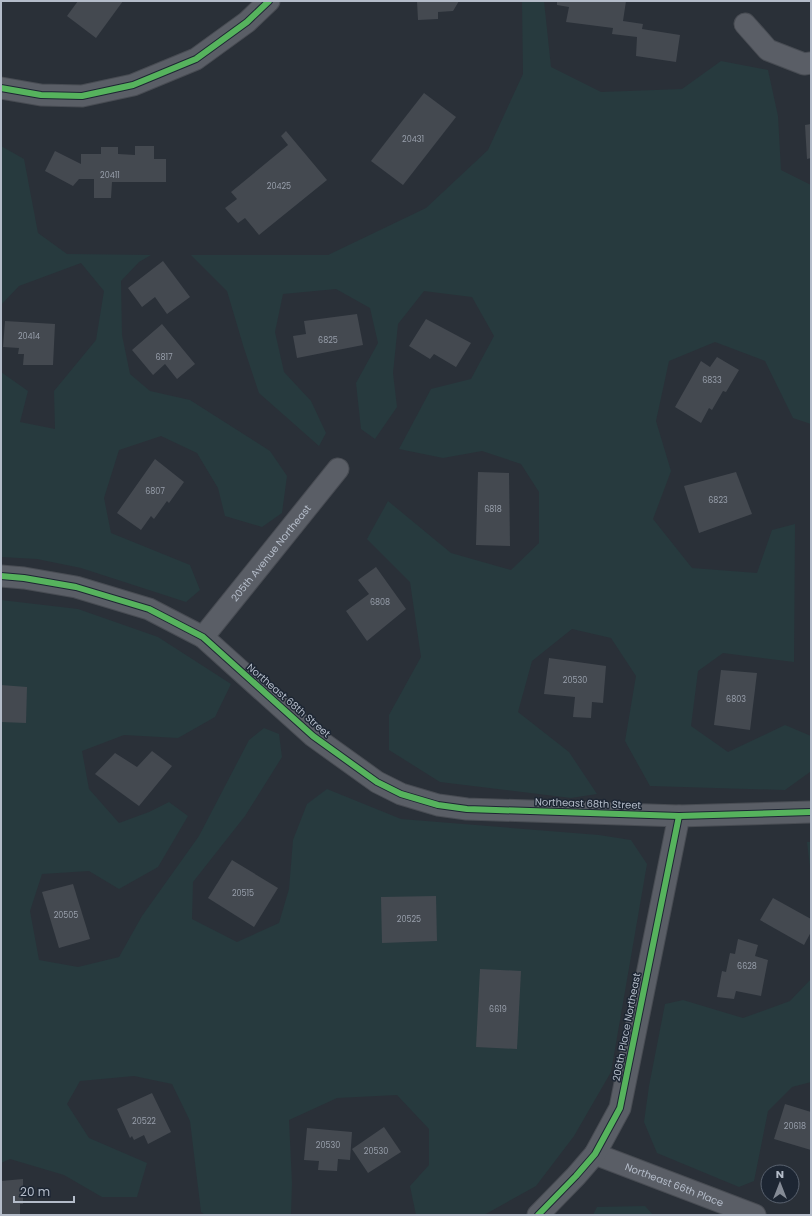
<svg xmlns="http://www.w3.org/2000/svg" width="812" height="1216" font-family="Poppins,sans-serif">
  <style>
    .green { fill: #273a3e }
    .building { fill: #444950 }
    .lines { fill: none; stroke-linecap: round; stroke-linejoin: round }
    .minor-casing { stroke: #484c53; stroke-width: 23 }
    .minor { stroke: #5a5e66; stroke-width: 21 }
    .cycleway-casing { stroke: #1d2633; stroke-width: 8 }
    .cycleway { stroke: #56b35d; stroke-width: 6 }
    .labels { text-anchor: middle; stroke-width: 3; stroke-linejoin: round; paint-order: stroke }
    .number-label { font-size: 8px; fill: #989fab }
    .street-label { font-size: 10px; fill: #b4bcc9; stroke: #1d2633 }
  </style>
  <rect width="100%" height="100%" fill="#2a3038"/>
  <g class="green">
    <path d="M522,1H544L551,67L601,92L682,89L721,61L768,70L778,116L781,170L811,185V424L793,418L765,361L715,342L669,361L656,421L671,471L653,519L692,568L757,573L772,530L795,524L794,662L723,653L698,671L691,726L728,752L785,725L811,736L810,772L785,790L650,786L625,741L636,676L611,638L572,629L532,661L518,712L569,752L597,794L571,798L440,782L389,750V715L421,657L410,582L367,539L388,501L451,553L511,570L539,543V492L521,464L482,451L443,458L399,449L431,389L471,379L494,336L472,297L424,291L398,324L393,373L397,407L375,439L361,429L356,383L378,343L370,308L336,289L283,294L275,332L284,372L311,401L326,433L319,446L259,393L243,345L227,291L191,255H328L426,208L488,150L523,74Z"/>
    <path d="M1,146L24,159L38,233L67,254L151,255L139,262L121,281L122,335L130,374L150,391L190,400L270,451L287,476L282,513L262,527L225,516L218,488L197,453L161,436L119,450L104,498L111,533L190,565L200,590L186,602L81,568L37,559L1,557V372L28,391L20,422L55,429L54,391L96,340L104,291L81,263L19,286L1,305Z"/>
    <path d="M1,600L78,609L158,637L231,684L215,717L178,738L124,735L82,751L89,789L119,823L149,812L169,802L188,816L158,867L119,889L89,871L42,874L30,911L39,960L78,967L119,957L142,916L199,836L249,740L264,728L279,734L282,757L245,816L193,882L192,919L237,942L279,923L289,889L293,840L307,804L327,789L401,819L599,835L631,840L647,864L611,1072L574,1136L536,1186L484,1215H416L410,1186L429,1165V1129L397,1095L337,1098L289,1120L292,1183L291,1215H205L201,1212L190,1121L172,1084L134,1076L80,1081L67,1104L89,1138L147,1163L137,1197H102L64,1175L10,1159L1,1163Z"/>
    <path d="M807,842H811V875Z"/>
    <path d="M811,979V1082L792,1087L768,1111L754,1181L739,1187L657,1153L644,1122L649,1086L665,1004L683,1000L743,1018L790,1001Z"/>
    <path d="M645,1206L653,1215H593L597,1207Z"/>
  </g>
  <g class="building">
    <path d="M78,1H123L96,38L67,16Z"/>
    <path d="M417,1H459L453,11L438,12V19L418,20Z"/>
    <path d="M557,1H626L623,21L643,24L642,29L680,35L676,62L636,56L637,37L612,34L613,28L566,22L569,7L557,5Z"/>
    <path d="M424,93L456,117L403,185L371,161Z"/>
    <path d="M811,124V158L807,159L805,125Z"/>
    <path d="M286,131L327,180L259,235L245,218L238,223L225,208L237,199L231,192L288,145L281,136Z"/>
    <path d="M135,146H154V159H166V182H112L111,198H94V179H79L73,186L45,171L55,151L81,164V154H101V147H118V154L135,155Z"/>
    <path d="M163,261L190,297L167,314L155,297L142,307L128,288Z"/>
    <path d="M357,314L363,345L297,358L293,336L306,334L304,321Z"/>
    <path d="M426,319L471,343L456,367L434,354L430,359L409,346Z"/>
    <path d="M5,321L55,324L53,365H23L24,354H18L19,348L3,347Z"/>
    <path d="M162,324L195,364L177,379L165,364L153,375L132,350Z"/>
    <path d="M717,357L739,370L726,392L723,391L712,410L709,408L701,423L675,407L701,361L710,367Z"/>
    <path d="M155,459L184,482L169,503L167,501L154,519L151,516L141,530L117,513Z"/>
    <path d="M478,472L509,473L510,546L476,545Z"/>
    <path d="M736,472L752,514L699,533L684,486Z"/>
    <path d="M376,567L406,609L367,641L346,611L369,594L358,580Z"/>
    <path d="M549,658L606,666L603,703L592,702L591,718L573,717L575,697L544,694Z"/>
    <path d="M721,670L757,673L750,730L714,725Z"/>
    <path d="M1,685L27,687L26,723L1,722Z"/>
    <path d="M152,751L172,766L139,806L95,774L115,753L137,767Z"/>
    <path d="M232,860L278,888L254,927L208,898Z"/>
    <path d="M73,884L90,939L59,948L42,892Z"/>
    <path d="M436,896L437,941L382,943L381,897Z"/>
    <path d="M773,898L811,919V932L804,945L760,920Z"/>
    <path d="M738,939L758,945L755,956L768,960L761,996L736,991L734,999L717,997L722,971L726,972L730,953L735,954Z"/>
    <path d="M480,969L521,971L517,1049L476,1047Z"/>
    <path d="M152,1093L171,1132L148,1144L144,1135L134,1140L132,1136L130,1138L117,1109Z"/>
    <path d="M785,1104L811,1112V1150L774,1139Z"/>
    <path d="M384,1127L401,1152L368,1173L352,1149Z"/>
    <path d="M307,1128L352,1132L350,1160L338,1159L337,1171L318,1170L319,1161L304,1160Z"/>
    <path d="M23,1179V1204H20V1215H1V1181Z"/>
  </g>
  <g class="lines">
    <defs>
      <g id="minor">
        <path d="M745,24L768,50L804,64L811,63"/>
        <path d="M1,88L41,95L82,96L133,85L196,59L247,22L269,1"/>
        <path d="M1,576L24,578L76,587L149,609L203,637L313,736L377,782L401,794L438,805L467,809L679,816L811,812"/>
        <path id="s1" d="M203,637L338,469"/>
        <path id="s2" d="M595,1154L755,1215"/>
        <path d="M538,1215L576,1176L595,1154L620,1108L679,816"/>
      </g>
    </defs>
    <use href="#minor" class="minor-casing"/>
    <use href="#minor" class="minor"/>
    <defs>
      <g id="cycleway">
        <path d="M1,88L41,95L82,96L133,85L196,59L247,22L269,1"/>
        <path d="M1,576L24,578L76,587L149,609L203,637L313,736L377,782L401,794L438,805L467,809L679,816L811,812"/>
        <path d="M538,1215L576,1176L595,1154L620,1108L679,816"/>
      </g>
    </defs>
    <use href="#cycleway" class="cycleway-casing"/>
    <use href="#cycleway" class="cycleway"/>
  </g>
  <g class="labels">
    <g class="number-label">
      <text x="413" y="142">20431</text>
      <text x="110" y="178">20411</text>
      <text x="279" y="189">20425</text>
      <text x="29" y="339">20414</text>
      <text x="328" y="343">6825</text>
      <text x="164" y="360">6817</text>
      <text x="712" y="383">6833</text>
      <text x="155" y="494">6807</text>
      <text x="718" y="503">6823</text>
      <text x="493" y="512">6818</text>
      <text x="380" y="605">6808</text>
      <text x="575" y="683">20530</text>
      <text x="736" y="702">6803</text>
      <text x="243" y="896">20515</text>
      <text x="66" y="918">20505</text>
      <text x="409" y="922">20525</text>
      <text x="747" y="969">6628</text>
      <text x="498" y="1012">6619</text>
      <text x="144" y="1124">20522</text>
      <text x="795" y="1129">20618</text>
      <text x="328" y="1148">20530</text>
      <text x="376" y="1154">20530</text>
    </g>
    <g class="street-label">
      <text dy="4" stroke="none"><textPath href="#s1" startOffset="108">205th Avenue Northeast</textPath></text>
      <text transform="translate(289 700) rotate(41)" y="4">Northeast 68th Street</text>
      <text transform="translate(588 803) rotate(2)" y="4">Northeast 68th Street</text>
      <text transform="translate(626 1027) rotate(-79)" y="4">206th Place Northeast</text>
      <text dy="4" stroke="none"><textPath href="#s2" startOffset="85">Northeast 66th Place</textPath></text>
    </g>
  </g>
  <rect width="812" height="1216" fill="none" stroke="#b4bcc9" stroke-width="4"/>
  <g transform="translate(780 1184)"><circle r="19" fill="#1d2633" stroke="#59626f"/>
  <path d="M0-3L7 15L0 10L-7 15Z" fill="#848b96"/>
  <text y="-6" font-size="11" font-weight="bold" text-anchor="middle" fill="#b4bcc9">N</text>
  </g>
  <path d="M14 1196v6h60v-6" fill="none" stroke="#b4bcc9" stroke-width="2"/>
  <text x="20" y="1196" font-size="12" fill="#b4bcc9" stroke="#1d2633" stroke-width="3" paint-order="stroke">20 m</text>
</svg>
